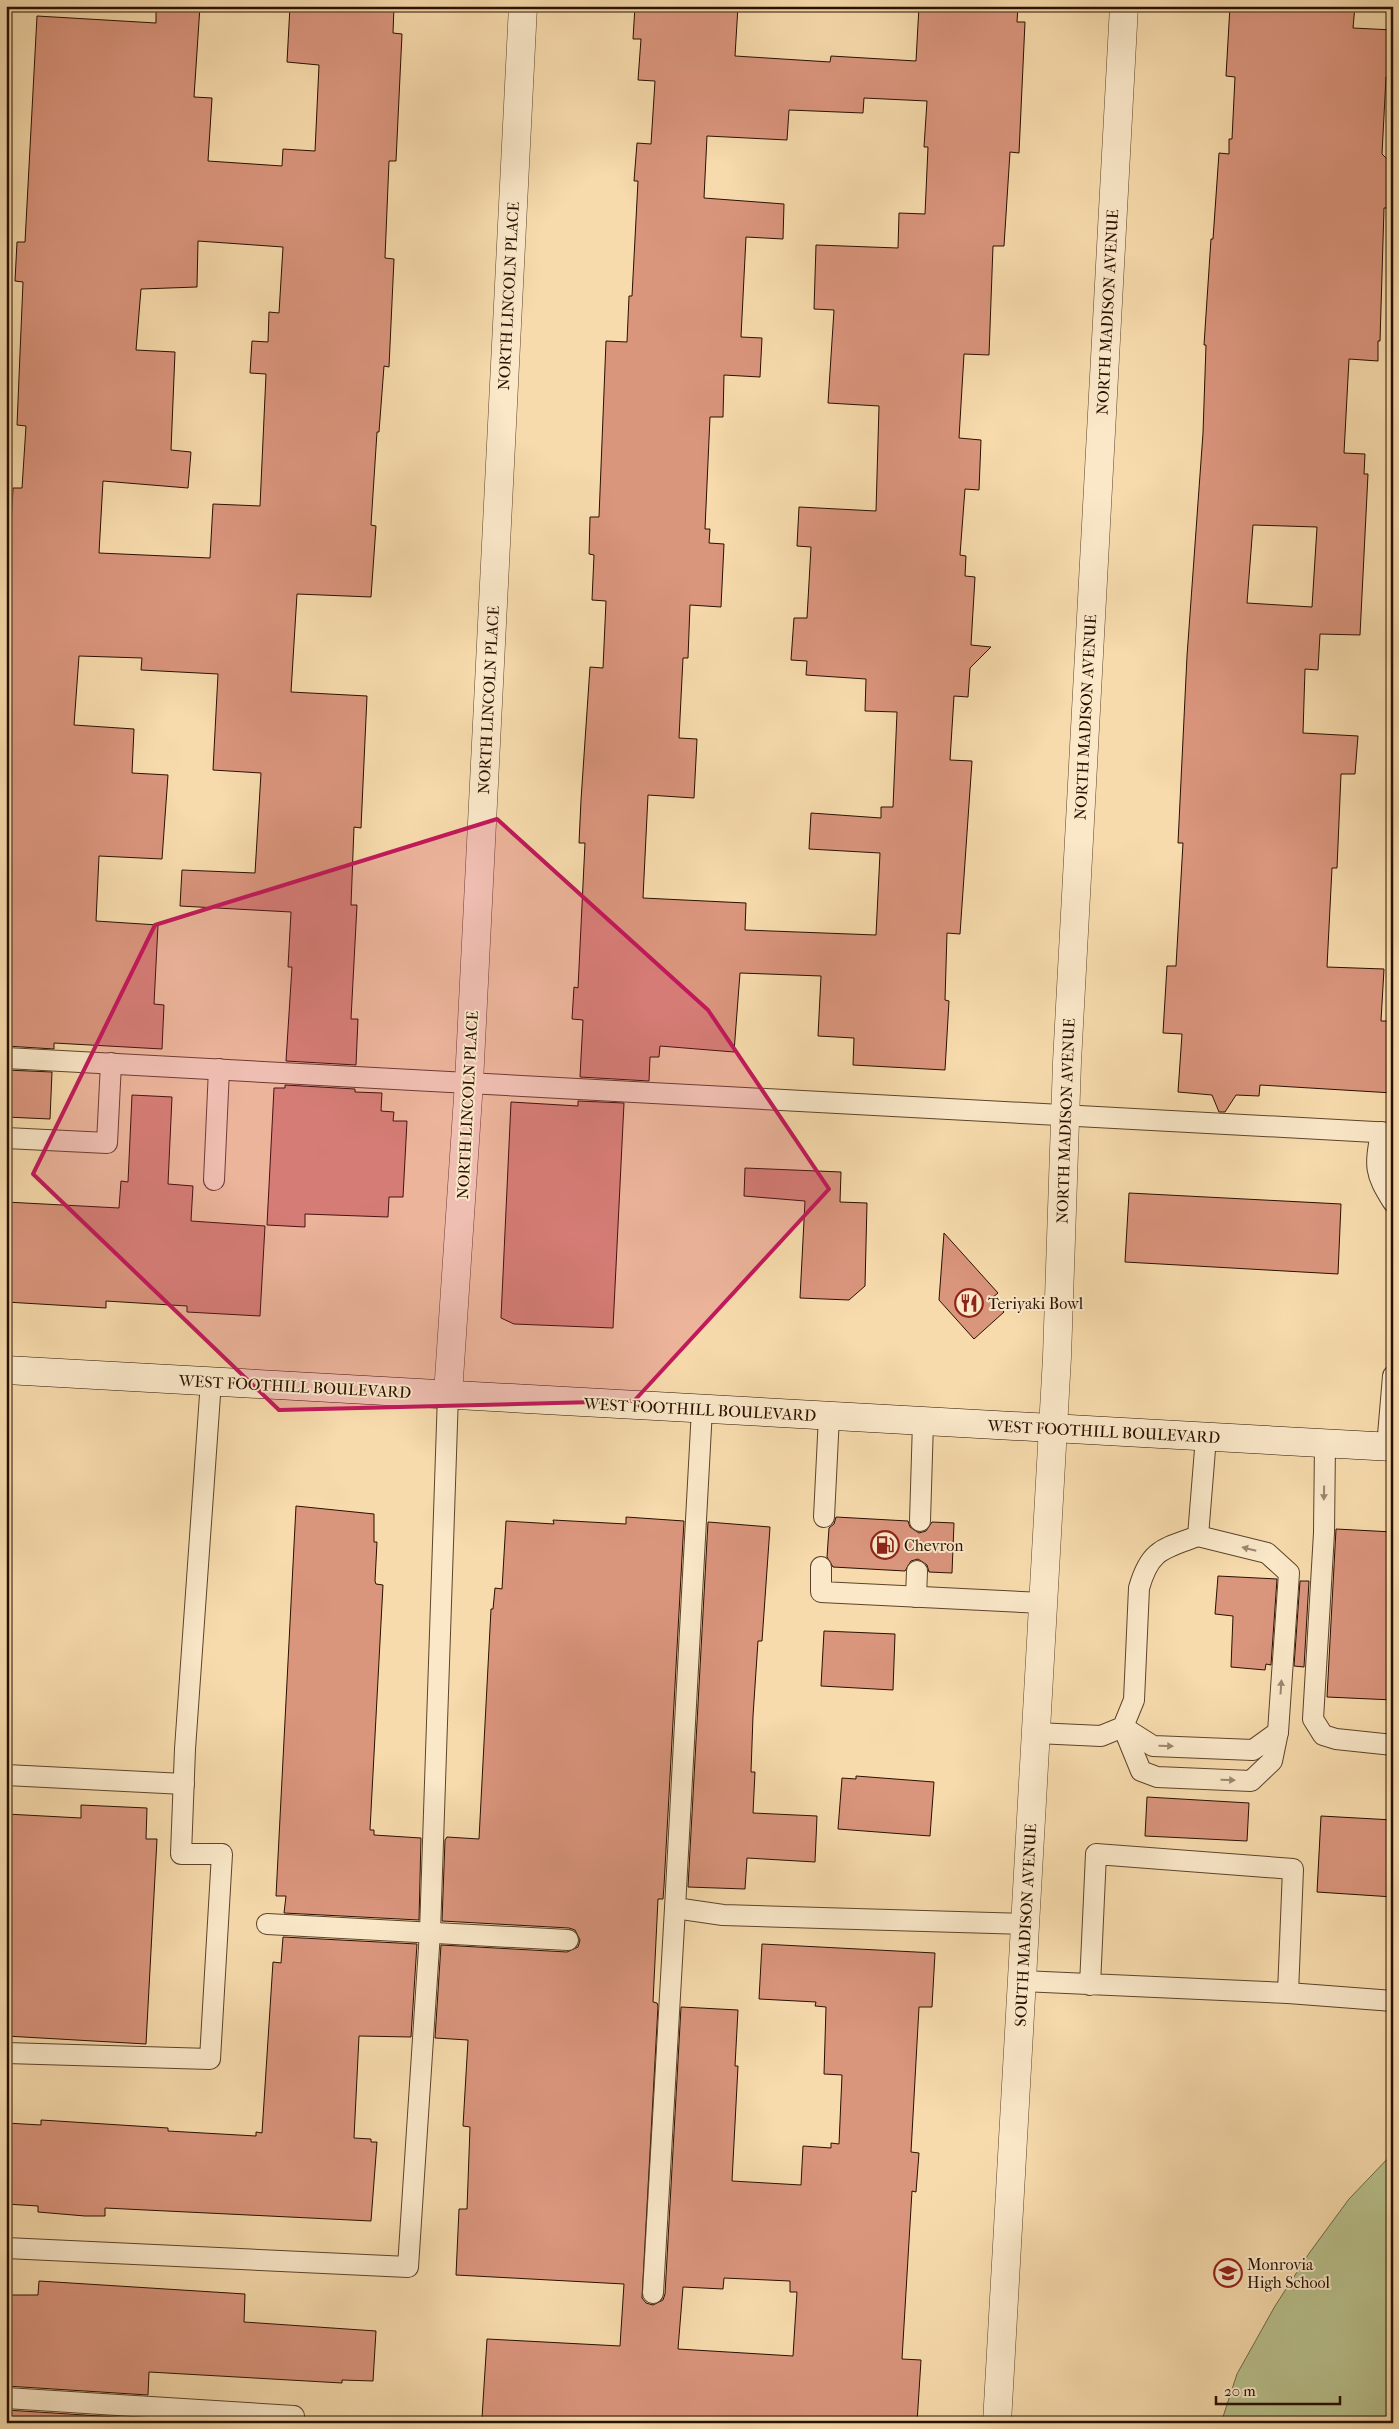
<svg xmlns="http://www.w3.org/2000/svg" width="1399" height="2429" font-family="'IM FELL French Canon',serif">
  <style>
    .grass { fill: #b8c18d; stroke: #706846 }
    .building { fill: #da957d; stroke: #291000; fill-rule: evenodd }
    .lines { fill: none; stroke-linecap: round; stroke-linejoin: round }
    .lane-casing { stroke: #5c432b; stroke-width: 22 }
    .street-casing { stroke: #5c432b; stroke-width: 29 }
    .secondary-casing { stroke: #291000; stroke-width: 29 }
    .lane { stroke: #fae8c9; stroke-width: 20 }
    .street { stroke: #fae8c9; stroke-width: 28 }
    .secondary { stroke: #fae8c9; stroke-width: 28 }
    .oneway { fill: #9c876f }
    .marked { fill: #c2185b; fill-opacity: 0.2; stroke: #c2185b; stroke-width: 4; stroke-linejoin: round }
    .labels { text-anchor: middle; stroke-width: 4; stroke-linejoin: round; paint-order: stroke }
    .street-label { font-size: 16px; fill: #291000; stroke: #fae8c9 }
    .poi-label { font-size: 16px; fill: #291000; stroke: #fae8c9; text-anchor: start }
  </style>
  <rect width="100%" height="100%" fill="#f7dbac"/>
  <filter id="stains"><feTurbulence type="fractalNoise" baseFrequency=".004" numOctaves="4"/><feColorMatrix values="0 0 0 0 .2 0 0 0 0 .09 0 0 0 0 .02 0 0 0 .5 -.17"/></filter>
  <radialGradient id="worn" r=".72"><stop offset=".6" stop-color="#630" stop-opacity="0"/><stop offset="1" stop-color="#630" stop-opacity=".3"/></radialGradient>
  <path class="grass" d="M1393,2153V2423H1221L1237,2374L1275,2306L1310,2252L1349,2199Z"/>
  <g class="building">
    <path d="M156,6H200L194,97L212,98L208,161L282,166L283,149L315,151L319,65L287,62L290,6H394L393,33L402,34L396,161H389L385,258L394,259L389,367L384,366L379,432H377L371,525L376,526L371,597L297,594L291,692L367,696L361,828L354,827L351,905H357L351,1019H358L356,1065L286,1061L292,967H288L291,912L180,906L182,870L255,873L261,773L213,770L218,674L141,670L142,658L79,656L74,725L134,729L132,773L168,775L162,859L99,856L96,921L158,925L154,1004L164,1005L162,1049L54,1043V1049L6,1046V622L13,488H22L26,426L17,425L23,282L15,281L17,242H25L37,16L156,23ZM198,241L283,247L279,313L269,312L268,342L252,341L250,373L266,374L260,506L213,504L210,558L99,553L103,481L188,488L191,452L171,450L175,352L136,350L141,289L197,287Z"/>
    <path d="M635,6H738L735,56L830,62L831,56L916,61L919,6H1018L1017,22H1025L1019,153L1010,152L1004,246H993L989,355L964,354L959,438L981,440L979,490L965,489L960,555L966,556L965,576L975,577L971,645L991,647L970,668L968,697L954,696L950,760L972,761L960,934L947,933L945,1000L949,1001L945,1070L853,1065L854,1038L818,1036L821,976L740,973L734,1052L660,1046L659,1057H650L649,1081L580,1077L583,1020L572,1019L574,987L578,988L585,843H579L581,800L590,667L603,668L606,601L592,600L594,555L589,554L590,517H599L606,341L627,342L629,296H632L638,181H634L637,143L651,144L655,81L638,80L641,39H633ZM864,98L927,101L924,147H928L925,214L899,213L898,248L816,245L814,309L834,310L828,403L879,406L876,511L799,507L797,546L811,547L807,618H794L791,660L807,661L806,675L866,679L865,711L897,712L893,807H881V818L811,813L809,849L880,853L876,935L745,930L746,903L643,898L648,795L694,798L697,739L679,738L683,658H688L690,605L721,607L724,544L709,543L710,529H705L710,417H723L724,375L760,377L762,338L741,337L746,237L783,239L784,204L704,198L707,136L787,140L789,110L863,113Z"/>
    <path d="M1230,6H1355L1353,28L1393,30V77H1386L1382,154L1393,165V186L1390,189L1389,208H1384L1380,341H1378V361L1349,359L1344,453L1365,454L1364,474H1368L1360,635L1320,634L1318,670L1305,669L1303,733L1358,736L1355,774H1341L1337,868H1332L1327,967L1384,969L1381,1021H1393V1093L1260,1085L1259,1096L1236,1095L1225,1112H1219L1212,1095L1178,1092L1182,1034L1163,1033L1167,966H1176L1183,843H1178L1187,656L1203,433L1206,345H1204L1211,239H1213L1219,153L1229,154V139H1232L1235,77L1226,76ZM1253,525L1317,527L1312,607L1247,603Z"/>
    <path d="M6,1070L52,1072L50,1119L6,1117Z"/>
    <path d="M285,1085L355,1089V1092L382,1093L381,1111L394,1112L393,1121H407L403,1197H389L388,1217L305,1214V1227L267,1225L274,1088H285Z"/>
    <path d="M132,1095L172,1097L168,1184L193,1186L191,1221L265,1226L260,1316L187,1312V1306L106,1301V1308L6,1302V1202L119,1208L121,1181L128,1182Z"/>
    <path d="M578,1101L624,1103L613,1328L514,1324L501,1318L511,1102L578,1106Z"/>
    <path d="M745,1168L841,1172L840,1202L867,1203L865,1286L849,1300L800,1298L805,1201L744,1196Z"/>
    <path d="M1129,1193L1341,1204L1338,1274L1125,1262Z"/>
    <path d="M944,1233L998,1293L992,1298L1004,1312L974,1339L939,1300Z"/>
    <path d="M296,1506L374,1514V1542H377L375,1581L376,1584L383,1585L370,1830H374V1835L421,1838L419,1920L284,1913L286,1896H276Z"/>
    <path d="M626,1517L684,1521L664,1886L663,1899H658L653,2002L657,2003L658,2006L642,2298L646,2303L653,2305L663,2300L665,2294L681,2007L738,2010L735,2066H738L732,2181L801,2185L803,2146L831,2148V2143L839,2144L842,2075L824,2074L826,2007L815,2006L816,2002L759,1999L762,1944L935,1953L932,2007H919L911,2152L919,2153L916,2192L912,2191L902,2359L921,2360L917,2423H558L482,2418L487,2339L620,2346L624,2284L456,2275L459,2209H467L470,2127L463,2126L468,2040L435,2038L441,1945L567,1952L578,1947L580,1940L575,1930L569,1928L442,1921L445,1840L447,1837L479,1839L491,1609H493L495,1588L502,1589L506,1521L554,1524L553,1520L626,1524ZM724,2278L790,2281V2292H797L793,2356L678,2349L683,2287L723,2289Z"/>
    <path d="M836,1517L908,1521L910,1527L919,1533L926,1531L932,1522L954,1523L952,1573L929,1572L927,1565L918,1559L911,1561L905,1571L833,1567L827,1557L829,1528L834,1524Z"/>
    <path d="M708,1522L770,1527L762,1641H758L753,1716L751,1772H755L753,1813L817,1816L815,1862L747,1858L745,1889L688,1887Z"/>
    <path d="M1336,1529L1393,1532L1389,1644H1393V1700L1327,1697Z"/>
    <path d="M1218,1576L1277,1579L1271,1665L1266,1664L1265,1670L1231,1667L1233,1616L1215,1614Z"/>
    <path d="M1300,1581H1309L1304,1667L1294,1666Z"/>
    <path d="M824,1631L895,1634L893,1690L821,1686Z"/>
    <path d="M856,1776L934,1782L930,1836L838,1829L842,1778L856,1779Z"/>
    <path d="M1147,1797L1249,1803L1247,1841L1145,1836Z"/>
    <path d="M81,1805L147,1808L146,1839H157L146,2044L6,2036V1814L81,1818Z"/>
    <path d="M1321,1816L1393,1820V1897L1317,1892Z"/>
    <path d="M283,1937L417,1944L411,2037L359,2036L354,2138L371,2139V2142H377L371,2221L105,2208V2216H85L38,2212V2206L6,2204V2123L41,2125V2120L168,2128V2131L256,2136V2132L262,2133L273,1962L281,1963Z"/>
    <path d="M39,2281L245,2294L244,2322L376,2331L373,2381L342,2380V2383L149,2372L148,2395L6,2386V2295H38Z"/>
    <path d="M6,2410L147,2419V2423H6Z"/>
  </g>
  <g class="lines">
    <defs>
      <g id="lane">
        <path d="M6,1058L1393,1133"/>
        <path d="M1381,1132C1375,1167 1374,1172 1393,1202"/>
        <path d="M6,1138L107,1143L111,1063"/>
        <path d="M214,1180L219,1069"/>
        <path d="M702,1409L675,1908L723,1915L1025,1924"/>
        <path d="M1325,1444L1324,1533L1313,1719L1323,1735L1336,1739L1393,1745"/>
        <path d="M1387,1447L1393,1376"/>
        <path d="M824,1517L829,1416"/>
        <path d="M920,1521L923,1422"/>
        <path d="M821,1567V1592L1043,1603"/>
        <path d="M916,1597L917,1571"/>
        <path d="M1123,1727L1153,1746L1253,1750L1278,1732L1289,1573L1267,1553L1198,1536"/>
        <path d="M1123,1727L1141,1771L1157,1777L1251,1781L1272,1761L1278,1732"/>
        <path d="M1036,1733L1101,1736L1123,1727L1134,1700L1139,1588C1150,1549 1163,1549 1198,1536L1206,1437"/>
        <path d="M6,1775L184,1784"/>
        <path d="M267,1924L568,1940"/>
        <path d="M1022,1981L1288,1993L1293,1869L1096,1854L1090,1985"/>
        <path d="M1288,1993L1393,2001"/>
        <path d="M6,2053L210,2059L222,1854H181L185,1749L211,1381"/>
        <path d="M6,2248L408,2267L430,1932L448,1394"/>
        <path d="M653,2293L675,1908"/>
        <path d="M6,2398L294,2416"/>
      </g>
      <g id="street">
        <path d="M448,1394L469,1082L523,6"/>
        <path d="M997,2423L1057,1357L1067,1062L1124,6"/>
      </g>
      <path id="secondary" d="M6,1370L1393,1447"/>
    </defs>
    <use href="#lane" class="lane-casing"/>
    <use href="#street" class="street-casing"/>
    <use href="#secondary" class="secondary-casing"/>
    <use href="#lane" class="lane"/>
    <use href="#street" class="street"/>
    <use href="#secondary" class="secondary"/>
  </g>
  <defs><path id="oneway-solid" d="M-6-.8H1V-3.2L6.5 0L1 3.2V.8H-6Z" transform="scale(1.25)"/></defs>
  <g class="oneway">
    <use href="#oneway-solid" transform="translate(1324 1493) rotate(91)"/>
    <use href="#oneway-solid" transform="translate(1249 1549) rotate(-166)"/>
    <use href="#oneway-solid" transform="translate(1281 1687) rotate(-86)"/>
    <use href="#oneway-solid" transform="translate(1166 1746) rotate(2)"/>
    <use href="#oneway-solid" transform="translate(1228 1780) rotate(2)"/>
  </g>
  <path class="marked" d="M497,819L708,1010L829,1189L634,1401L279,1410L33,1174L155,925Z"/>
  <defs>
    <symbol id="restaurant-ring" viewBox="-11 -11 22 22"><circle r="9.5" fill="#fae8c9" stroke="#8f2418" stroke-width="1.5"/><path d="M-5-6h1v4h1v-4h1v4h1v-4h1v5L-1.5 .5V6h-2V.5L-5-1ZM5-6V6H3V1.5H1.5Q1.5-4 5-6Z" fill="#8f2418"/></symbol>
    <symbol id="fuel-ring" viewBox="-11 -11 22 22"><circle r="9.5" fill="#fae8c9" stroke="#8f2418" stroke-width="1.5"/><path d="M-5.5-6h7V0h2V4h1.3V-2.5L3-4.5l.8-.8L6-3V5H2.5V1h-1V6h-7ZM-4.2-4.7v3.2H.2V-4.7Z" fill="#8f2418"/></symbol>
    <symbol id="school-ring" viewBox="-11 -11 22 22"><circle r="9.5" fill="#fae8c9" stroke="#8f2418" stroke-width="1.5"/><path d="M0-5L7-2L0 1L-7-2ZM-4 1L0 2.5L4 1V4Q0 6-4 4Z" fill="#8f2418"/></symbol>
  </defs>
  <g fill-rule="evenodd">
    <use href="#restaurant-ring" x="953" y="1287" width="32" height="32"/>
    <use href="#fuel-ring" x="869" y="1529" width="32" height="32"/>
    <use href="#school-ring" x="1212" y="2257" width="32" height="32"/>
  </g>
  <g class="labels">
    <g class="street-label">
      <text transform="translate(508 296) rotate(-87)" y="6">NORTH LINCOLN PLACE</text>
      <text transform="translate(1107 312) rotate(-87)" y="6">NORTH MADISON AVENUE</text>
      <text transform="translate(488 700) rotate(-87)" y="6">NORTH LINCOLN PLACE</text>
      <text transform="translate(1085 717) rotate(-87)" y="6">NORTH MADISON AVENUE</text>
      <text transform="translate(467 1105) rotate(-87)" y="6">NORTH LINCOLN PLACE</text>
      <text transform="translate(1065 1121) rotate(-88)" y="6">NORTH MADISON AVENUE</text>
      <text transform="translate(295 1386) rotate(3)" y="6">WEST FOOTHILL BOULEVARD</text>
      <text transform="translate(700 1409) rotate(3)" y="6">WEST FOOTHILL BOULEVARD</text>
      <text transform="translate(1104 1431) rotate(3)" y="6">WEST FOOTHILL BOULEVARD</text>
      <text transform="translate(1025 1925) rotate(-87)" y="6">SOUTH MADISON AVENUE</text>
    </g>
    <g class="poi-label">
      <text x="988" y="1309">Teriyaki Bowl</text>
      <text x="904" y="1551">Chevron</text>
      <text x="1247" y="2270">Monrovia<tspan x="1247" dy="18">High School</tspan></text>
    </g>
  </g>
  <rect width="1399" height="2429" fill="none" stroke="#f7dbac" stroke-width="25"/>
  <rect x="8" y="8" width="1384" height="2414" fill="none" stroke="#291000" stroke-width="2.5"/>
  <rect x="12" y="12" width="1374" height="2404" fill="none" stroke="#291000"/>
  <path d="M1216 2396v8h124v-8" fill="none" stroke="#291000" stroke-width="2.5"/>
  <text x="1224" y="2396" font-size="15" fill="#291000" stroke="#fae8c9" stroke-width="4" paint-order="stroke">20 m</text>
  <rect width="100%" height="100%" filter="url(#stains)"/>
  <rect width="100%" height="100%" fill="url(#worn)"/>
</svg>
